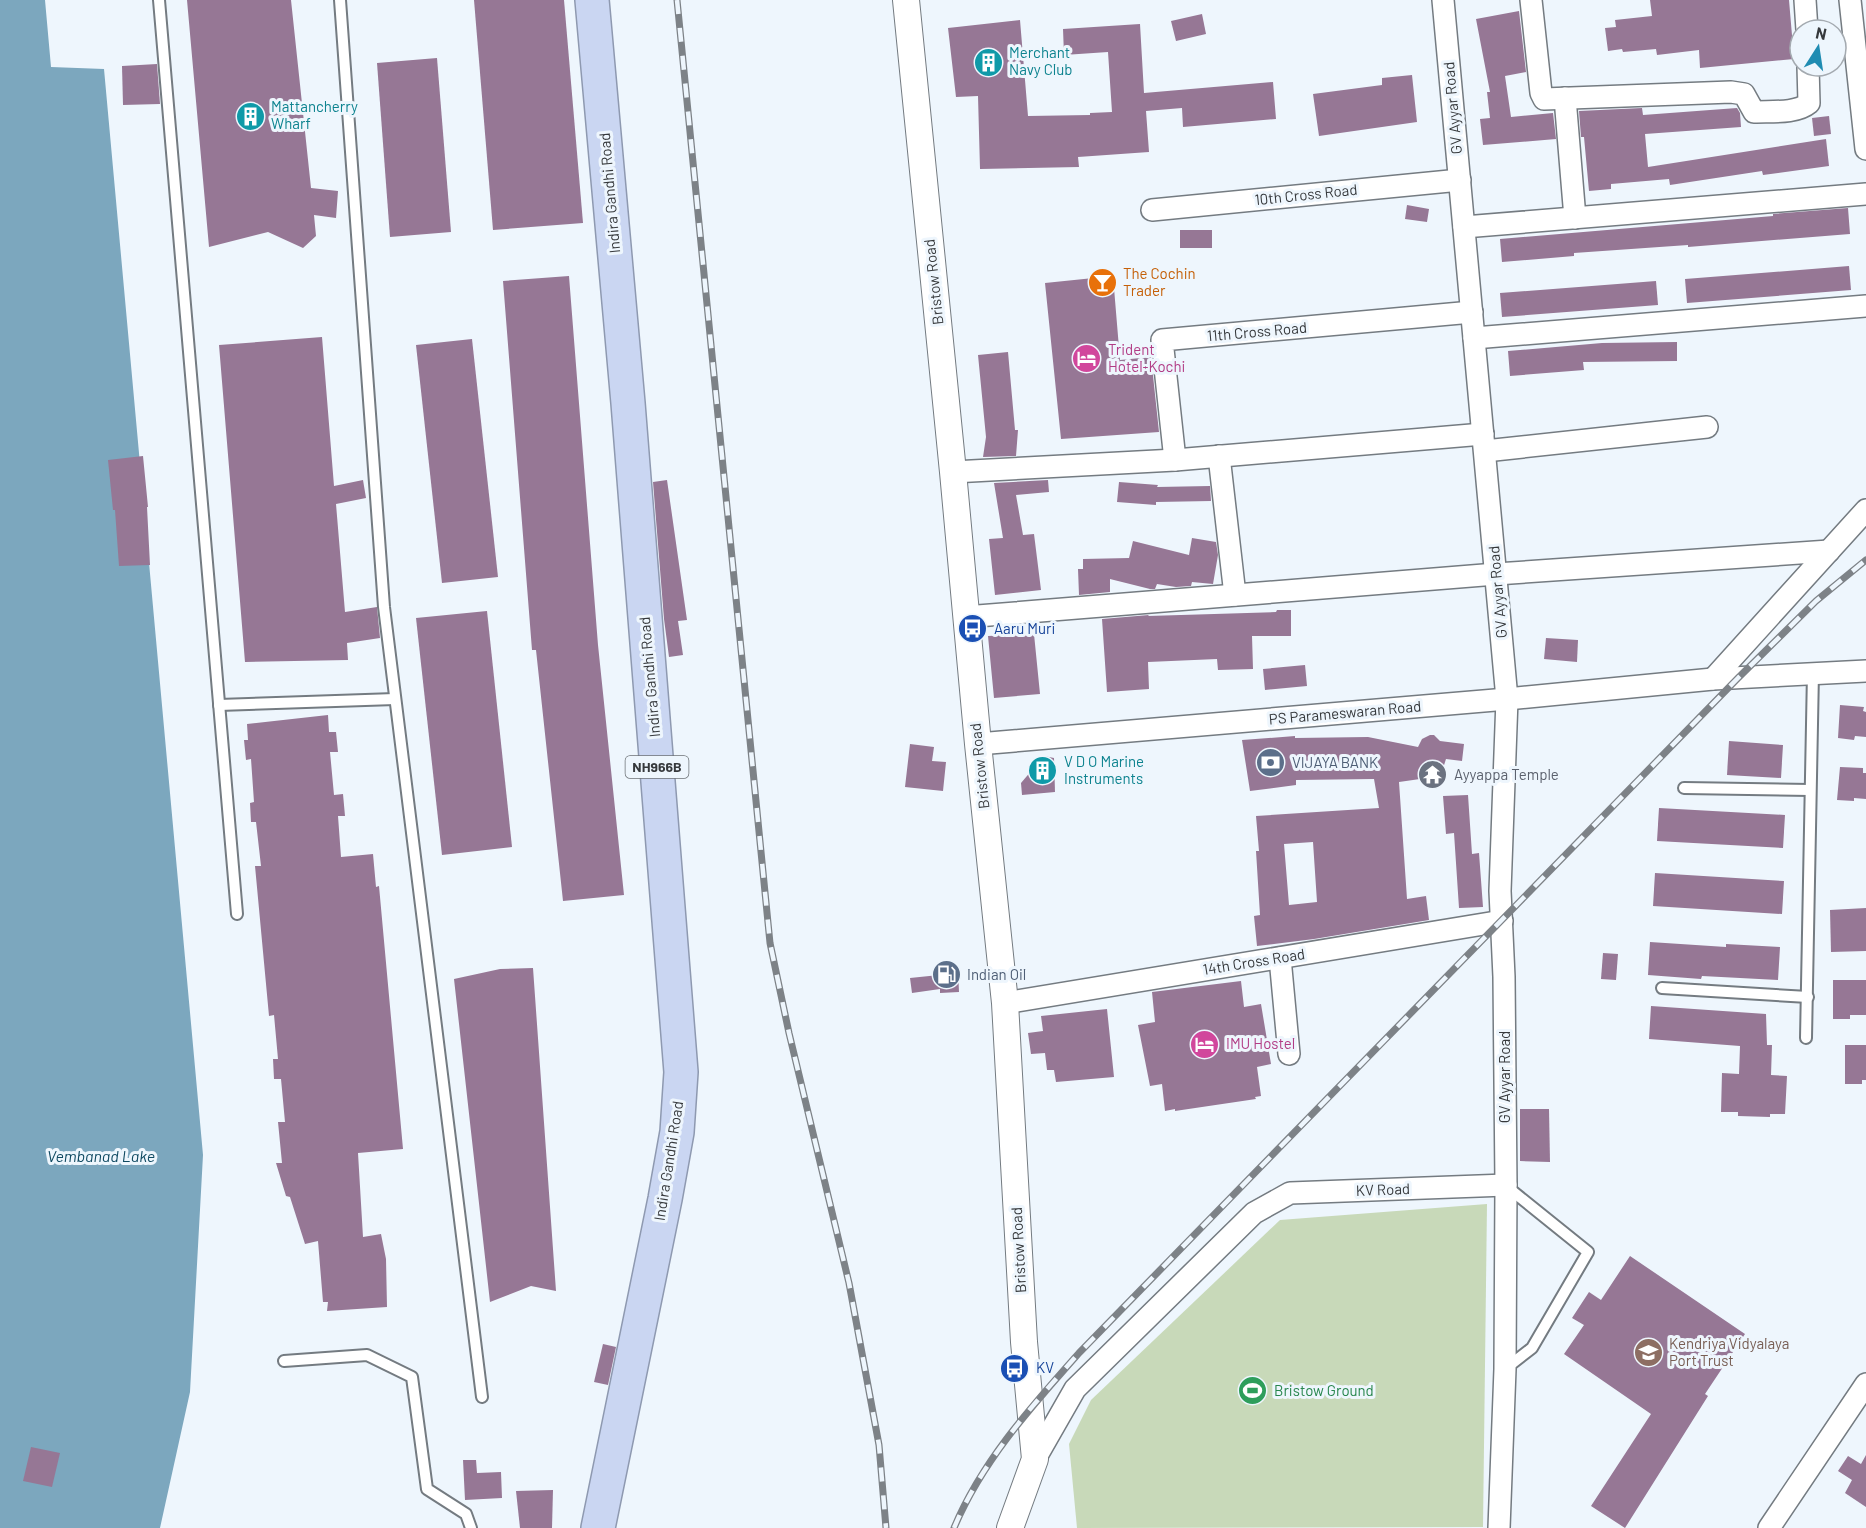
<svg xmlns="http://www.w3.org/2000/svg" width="1866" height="1528" font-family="Barlow,sans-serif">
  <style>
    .green { fill: #c8d9b9 }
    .water { fill: #7ca7be }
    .building { fill: #967795; fill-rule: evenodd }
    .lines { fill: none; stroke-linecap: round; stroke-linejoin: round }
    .service-casing { stroke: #747b81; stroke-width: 14 }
    .minor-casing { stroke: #747b81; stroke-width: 24 }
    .tertiary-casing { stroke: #747b81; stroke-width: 28 }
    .trunk-casing { stroke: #8e99b0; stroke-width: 36 }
    .service { stroke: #fff; stroke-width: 10 }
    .minor { stroke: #fff; stroke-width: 21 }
    .tertiary { stroke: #fff; stroke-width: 26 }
    .trunk { stroke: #cad6f2; stroke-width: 33 }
    .rail-casing { stroke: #7d8287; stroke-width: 7 }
    .rail { stroke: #eef6fd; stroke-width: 4.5; stroke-dasharray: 14; stroke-linecap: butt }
    .labels { text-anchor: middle; stroke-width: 6; stroke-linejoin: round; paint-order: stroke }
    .shield { fill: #eef6fd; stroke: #6d7276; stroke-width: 1.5 }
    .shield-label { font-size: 14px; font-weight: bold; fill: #36393c }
    .culture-label { font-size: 15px; fill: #0d838f; stroke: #eef6fd; text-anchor: start }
    .street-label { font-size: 15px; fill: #36393c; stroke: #eef6fd }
    .food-label { font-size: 15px; fill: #c56008; stroke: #eef6fd; text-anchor: start }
    .hotel-label { font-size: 15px; fill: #b23c85; stroke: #eef6fd; text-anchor: start }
    .transit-label { font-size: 15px; fill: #164399; stroke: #eef6fd; text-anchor: start }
    .service-label { font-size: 15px; fill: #4e5e75; stroke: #eef6fd; text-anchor: start }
    .worship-label { font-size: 15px; fill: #5b616d; stroke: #eef6fd; text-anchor: start }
    .education-label { font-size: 15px; fill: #785e54; stroke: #eef6fd; text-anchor: start }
    .leisure-label { font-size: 15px; fill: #27864d; stroke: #eef6fd; text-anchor: start }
    .water-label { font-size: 16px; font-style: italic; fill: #0f4961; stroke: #eef6fd }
  </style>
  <rect width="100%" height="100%" fill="#eef6fd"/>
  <path class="green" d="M1487,1204L1483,1527L1077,1528L1069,1444L1091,1400L1280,1220Z"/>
  <path class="water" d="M0,0H45L51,67L104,69L203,1155L190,1392L160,1528H0Z"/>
  <g class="building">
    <path d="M187,0H291L311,188L338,191L336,218L314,215L316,236L303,248L268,232L209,247Z"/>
    <path d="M474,0H564L583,223L493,230Z"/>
    <path d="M1650,0H1789L1794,59L1700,68L1699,50L1657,55L1656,49L1623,52L1622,49L1608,51L1605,28L1616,27L1615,20L1652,16Z"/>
    <path d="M1519,11L1526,72L1505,76L1511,117L1553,113L1556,139L1483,145L1480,119L1490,118L1487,92H1490L1476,19Z"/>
    <path d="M1202,14L1206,34L1176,41L1171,21Z"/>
    <path d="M1020,20L1028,116L1090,115V113L1112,112L1108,52L1064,55L1063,29L1140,24L1144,93L1273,82L1276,119L1183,127L1182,108L1146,111L1149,152L1078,157L1079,167L980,169L978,96L956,97L948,28Z"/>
    <path d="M437,58L451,232L390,237L377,63Z"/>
    <path d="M157,64L160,104L123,105L122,66Z"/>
    <path d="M1412,75L1417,122L1319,136L1313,94L1382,85V78Z"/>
    <path d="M1642,108L1643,115L1737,108L1740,113L1741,127L1645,134L1648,167L1826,139L1829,166L1763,175L1762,171L1670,185L1669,179L1611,184V189L1589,191L1584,137H1581L1579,111Z"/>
    <path d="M1829,116L1831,134L1814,136L1812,118Z"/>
    <path d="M1407,205L1429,209L1427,222L1405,219Z"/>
    <path d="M1848,208L1850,234L1688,247V245L1574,253V256L1502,262L1500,239L1773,216V214Z"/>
    <rect x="1180" y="230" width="32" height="18"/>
    <path d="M1849,266L1851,290L1687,303L1685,279Z"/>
    <path d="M569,276L598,645L624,895L563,901L536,650H532L503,281Z"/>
    <path d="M1113,276L1120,360L1151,357L1159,432L1061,439L1045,283Z"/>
    <path d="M1656,281L1658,305L1502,317L1500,293Z"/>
    <path d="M322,337L334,486L363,480L366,498L336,504L345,612L377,607L380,638L347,643L348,660L245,662L219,345Z"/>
    <path d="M472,339L498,577L442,583L416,345Z"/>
    <path d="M1677,342V361L1583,362L1584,370L1510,376L1508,351L1602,343Z"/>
    <path d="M1008,352L1015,430H1018L1016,456L983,457L986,437L978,355Z"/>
    <path d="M143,456L148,507H147L150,565L119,566L115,510H113L108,460Z"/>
    <path d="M667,480L687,620L678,621L683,655L669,657L664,619L653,482Z"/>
    <path d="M1048,480L1049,492L1016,495L1023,535L1034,534L1041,590L995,595L989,539L1003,538L994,483Z"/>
    <path d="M1119,482L1158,485L1157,487L1210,486L1211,501L1156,502V505L1117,502Z"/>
    <path d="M1192,538L1216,542L1218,555L1213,584L1192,582L1191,586L1176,587L1157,584L1155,589H1150L1110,579V592L1079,595L1078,569H1083V559L1129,558L1133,541L1189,555Z"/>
    <path d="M1277,610H1291V636H1252L1253,669L1218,670L1217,659L1148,662L1149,689L1107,692L1102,619L1149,615L1148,616L1276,612Z"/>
    <path d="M487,611L512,847L442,855L416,618Z"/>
    <path d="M1030,626L1031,634H1034L1040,694L994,698L988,636L1009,635L1008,628Z"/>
    <path d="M1546,638L1578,640L1577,662L1544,659Z"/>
    <path d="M1305,665L1307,686L1265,690L1263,669Z"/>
    <path d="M1840,705L1864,707L1863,711L1866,712V737L1855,736L1854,740L1838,738Z"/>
    <path d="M328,715L329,732H336L338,752H330L334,795L343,794L345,816H338L341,857L373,854L376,887L379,886L403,1149L358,1153L363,1237L381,1234L386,1259L387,1307L327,1311L328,1302H323L318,1241L305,1244L290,1197L286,1196L276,1163H282L278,1122H285L281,1079H274L273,1059H278L274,1015L269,1016L255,866H261L256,822H251L250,803L254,802L251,759L246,760L244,740H248L247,724Z"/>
    <path d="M1430,735H1434L1440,741L1464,744L1462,761L1446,759L1438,784L1420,779L1399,782L1407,899L1426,896L1429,920L1314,939L1257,946L1254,916L1260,915L1256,851H1259L1256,816L1379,808L1374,779L1296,780V785L1250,791L1242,740L1295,736V738L1368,737L1418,747L1422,739ZM1313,842L1317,902L1289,905L1284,844Z"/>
    <path d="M1729,741L1783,745L1781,778L1727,775Z"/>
    <path d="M910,744L934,747L932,761L946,762L943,791L905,787Z"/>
    <path d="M1044,756L1054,758L1055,792L1022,795L1021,783Z"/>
    <path d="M1840,767L1863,768V773H1866V799L1854,798V801L1837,800Z"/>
    <path d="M1468,795L1472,854L1479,853L1483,907L1459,908L1454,833L1446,834L1443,796Z"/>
    <path d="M1659,808L1785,815L1783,848L1657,841Z"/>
    <path d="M1655,873L1784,881L1782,914L1653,906Z"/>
    <path d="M1866,908V951L1831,952L1830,910Z"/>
    <path d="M1650,942L1726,947V944L1780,947L1778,980L1702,976L1701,979L1648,975Z"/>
    <path d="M1603,953L1618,954L1616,980L1601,979Z"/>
    <path d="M533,968L556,1291L531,1286L490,1302L454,979L500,969Z"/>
    <path d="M958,970L959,992L940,993V989L912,993L910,978L939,975V971Z"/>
    <path d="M1833,980H1866V1015H1850V1019H1833Z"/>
    <path d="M1241,981L1244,1007L1261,1004L1271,1064L1257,1067L1261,1096L1255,1097L1256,1099L1175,1111V1109L1165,1111L1162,1084L1150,1086L1138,1025L1155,1022L1152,992Z"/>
    <path d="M1651,1006L1766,1014L1767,1045H1772L1771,1075L1787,1076L1785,1114H1770V1117L1738,1116V1112H1721L1722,1073L1739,1074L1740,1046L1649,1039Z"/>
    <path d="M1107,1009L1114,1077L1056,1082L1054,1070H1047L1045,1053L1031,1054L1028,1033L1043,1031L1041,1016Z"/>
    <path d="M1845,1045H1866V1080H1862V1084H1845Z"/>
    <path d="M1520,1109H1549L1550,1162L1520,1161Z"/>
    <path d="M1630,1256L1745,1334L1705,1394L1708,1396L1625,1528L1591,1506L1651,1414L1564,1354L1584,1325L1572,1318L1589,1292L1601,1300Z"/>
    <path d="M603,1344L616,1347L608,1385L594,1382Z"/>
    <path d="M31,1447L60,1453L52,1487L23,1481Z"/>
    <path d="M1866,1455V1507L1845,1493L1852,1480L1838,1471L1848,1456L1861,1464Z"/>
    <path d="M463,1460H476L477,1473L501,1472L502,1498L465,1500Z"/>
    <path d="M553,1490L552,1528H520L516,1491Z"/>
  </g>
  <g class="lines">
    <defs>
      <g id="service">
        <path d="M159,0L237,914"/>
        <path d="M340,0L384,607L482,1397"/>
        <path d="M219,705L395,699"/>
        <path d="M1684,788L1810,790"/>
        <path d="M1662,988L1808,997"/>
        <path d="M1806,1038L1813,672"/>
        <path d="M284,1361L367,1355L412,1377L427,1489L466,1514L471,1528"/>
        <path d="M1505,1369L1532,1348L1588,1252L1506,1186"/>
      </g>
      <g id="minor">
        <path d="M1443,0L1507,699L1500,891L1504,977L1506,1185L1505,1369L1499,1528"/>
        <path d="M1531,0L1541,93L1544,99L1731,92L1744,94L1754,112C1770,111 1796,114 1809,103L1808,66"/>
        <path d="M1805,0L1807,30"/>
        <path d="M1850,0L1866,149"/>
        <path d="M1565,98L1575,218"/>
        <path d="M1152,210L1460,180"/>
        <path d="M1464,227L1866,194"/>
        <path d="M1474,338L1866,306"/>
        <path d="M1485,451L1707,427"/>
        <path d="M1219,456L1235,595"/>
        <path d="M1175,460L1162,340L1472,312"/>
        <path d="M953,472L1175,460L1483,434"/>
        <path d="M965,617L1496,574L1829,551"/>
        <path d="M1713,679L1866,510"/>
        <path d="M978,744L1507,699L1713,679L1866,671"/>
        <path d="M1280,958L1289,1054"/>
        <path d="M1005,1003L1502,921"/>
        <path d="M1035,1459L1075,1389L1254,1213L1290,1193L1506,1185"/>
        <path d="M1769,1528L1866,1384"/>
      </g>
      <path id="tertiary" d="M906,0L953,472L978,744L1005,1003L1024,1342L1035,1459L1010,1528"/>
      <path id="trunk" d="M592,0L628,403L681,1072L677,1132L665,1199L598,1528"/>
    </defs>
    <use href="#service" class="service-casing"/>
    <use href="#minor" class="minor-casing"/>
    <use href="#tertiary" class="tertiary-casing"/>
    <use href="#trunk" class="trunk-casing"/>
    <use href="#service" class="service"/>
    <use href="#minor" class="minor"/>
    <use href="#tertiary" class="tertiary"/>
    <use href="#trunk" class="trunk"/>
    <defs>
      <g id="rail">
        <path d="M677,0L770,943L789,1033L849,1283L879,1445L886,1528"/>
        <path d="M954,1528C982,1461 1031,1407 1079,1353L1738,678L1816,601L1866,560"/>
      </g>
    </defs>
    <use href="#rail" class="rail-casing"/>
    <use href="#rail" class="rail"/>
  </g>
  <defs>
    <symbol id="building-disc" viewBox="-11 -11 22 22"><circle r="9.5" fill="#0f9aa8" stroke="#eef6fd"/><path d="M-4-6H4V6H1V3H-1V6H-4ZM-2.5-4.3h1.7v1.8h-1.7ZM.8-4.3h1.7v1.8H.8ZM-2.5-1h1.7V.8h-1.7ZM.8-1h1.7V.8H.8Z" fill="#fff"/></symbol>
    <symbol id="bar-disc" viewBox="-11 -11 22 22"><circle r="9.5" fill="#e8710a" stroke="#eef6fd"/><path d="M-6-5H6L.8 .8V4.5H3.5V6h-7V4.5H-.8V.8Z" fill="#fff"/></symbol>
    <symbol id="hotel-disc" viewBox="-11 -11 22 22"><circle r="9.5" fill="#d1479c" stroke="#eef6fd"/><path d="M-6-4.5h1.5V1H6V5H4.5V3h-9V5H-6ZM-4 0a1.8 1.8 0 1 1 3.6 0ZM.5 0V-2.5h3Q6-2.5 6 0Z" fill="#fff"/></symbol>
    <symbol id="bus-disc" viewBox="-11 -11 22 22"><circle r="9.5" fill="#1a4fb4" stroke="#eef6fd"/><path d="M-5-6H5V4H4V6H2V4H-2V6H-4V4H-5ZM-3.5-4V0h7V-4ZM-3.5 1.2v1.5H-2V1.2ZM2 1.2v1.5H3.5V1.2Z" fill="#fff"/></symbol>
    <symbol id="bank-disc" viewBox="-11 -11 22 22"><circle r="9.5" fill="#5c6f8a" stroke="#eef6fd"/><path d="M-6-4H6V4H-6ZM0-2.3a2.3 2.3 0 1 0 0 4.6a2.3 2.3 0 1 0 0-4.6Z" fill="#fff"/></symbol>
    <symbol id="temple-disc" viewBox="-11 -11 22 22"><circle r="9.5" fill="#6b7280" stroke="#eef6fd"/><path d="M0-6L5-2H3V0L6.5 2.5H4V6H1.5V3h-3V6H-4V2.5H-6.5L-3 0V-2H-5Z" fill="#fff"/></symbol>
    <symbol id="fuel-disc" viewBox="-11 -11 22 22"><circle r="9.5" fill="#5c6f8a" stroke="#eef6fd"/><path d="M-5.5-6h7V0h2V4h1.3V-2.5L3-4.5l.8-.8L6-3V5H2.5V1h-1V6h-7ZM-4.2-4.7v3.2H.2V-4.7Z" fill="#fff"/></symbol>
    <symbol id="school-disc" viewBox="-11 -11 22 22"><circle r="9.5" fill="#8d6e63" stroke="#eef6fd"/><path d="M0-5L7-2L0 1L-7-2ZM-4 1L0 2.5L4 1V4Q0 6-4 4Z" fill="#fff"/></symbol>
    <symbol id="stadium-disc" viewBox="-11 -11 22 22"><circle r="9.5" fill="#2e9e5b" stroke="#eef6fd"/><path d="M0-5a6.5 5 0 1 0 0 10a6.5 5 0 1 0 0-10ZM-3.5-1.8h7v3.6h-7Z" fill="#fff"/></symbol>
  </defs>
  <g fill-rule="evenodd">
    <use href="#building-disc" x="972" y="46" width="33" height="33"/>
    <use href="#building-disc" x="234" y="100" width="33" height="33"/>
    <use href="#bar-disc" x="1086" y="266" width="33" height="33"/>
    <use href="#hotel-disc" x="1070" y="342" width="33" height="33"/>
    <use href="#bus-disc" x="956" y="612" width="33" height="33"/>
    <use href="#bank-disc" x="1254" y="746" width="33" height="33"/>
    <use href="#building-disc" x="1026" y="754" width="33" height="33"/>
    <use href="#temple-disc" x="1416" y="758" width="33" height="33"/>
    <use href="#fuel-disc" x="930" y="958" width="33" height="33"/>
    <use href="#hotel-disc" x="1188" y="1028" width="33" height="33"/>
    <use href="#school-disc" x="1632" y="1336" width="33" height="33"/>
    <use href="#bus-disc" x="998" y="1352" width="33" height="33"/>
    <use href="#stadium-disc" x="1236" y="1374" width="33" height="33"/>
  </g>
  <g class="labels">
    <rect class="shield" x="625.5" y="756" width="63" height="22" rx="4.5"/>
    <g class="shield-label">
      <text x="657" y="772">NH966B</text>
    </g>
    <g class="culture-label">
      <text x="1009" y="58">Merchant<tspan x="1009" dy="17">Navy Club</tspan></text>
      <text x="271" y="112">Mattancherry<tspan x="271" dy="17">Wharf</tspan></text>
      <text x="1064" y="767">V D O Marine<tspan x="1064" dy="17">Instruments</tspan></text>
    </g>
    <g class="street-label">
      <text transform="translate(1453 108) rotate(-95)" y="5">GV Ayyar Road</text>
      <text transform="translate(610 193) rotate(-95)" y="5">Indira Gandhi Road</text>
      <text transform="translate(1306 195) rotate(-6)" y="5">10th Cross Road</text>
      <text transform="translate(934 282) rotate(-96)" y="5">Bristow Road</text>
      <text transform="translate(1257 332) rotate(-5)" y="5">11th Cross Road</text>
      <text transform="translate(1498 592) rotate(-95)" y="5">GV Ayyar Road</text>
      <text transform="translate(650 677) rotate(-95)" y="5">Indira Gandhi Road</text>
      <text transform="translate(1345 713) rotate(-5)" y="5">PS Parameswaran Road</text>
      <text transform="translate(980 766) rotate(-96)" y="5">Bristow Road</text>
      <text transform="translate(1254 962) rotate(-9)" y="5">14th Cross Road</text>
      <text transform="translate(1505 1077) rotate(-90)" y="5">GV Ayyar Road</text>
      <text transform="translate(669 1161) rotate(-81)" y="5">Indira Gandhi Road</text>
      <text transform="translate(1383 1190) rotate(-2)" y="5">KV Road</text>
      <text transform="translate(1019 1250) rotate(-93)" y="5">Bristow Road</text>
    </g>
    <g class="food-label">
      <text x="1123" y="279">The Cochin<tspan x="1123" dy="17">Trader</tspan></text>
    </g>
    <g class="hotel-label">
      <text x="1108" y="355">Trident<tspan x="1108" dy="17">Hotel-Kochi</tspan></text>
      <text x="1226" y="1049">IMU Hostel</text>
    </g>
    <g class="transit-label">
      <text x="994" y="634">Aaru Muri</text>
      <text x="1036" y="1373">KV</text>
    </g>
    <g class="service-label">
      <text x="1292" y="768">VIJAYA BANK</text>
      <text x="967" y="980">Indian Oil</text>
    </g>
    <g class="worship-label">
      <text x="1454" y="780">Ayyappa Temple</text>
    </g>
    <g class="education-label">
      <text x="1669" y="1349">Kendriya Vidyalaya<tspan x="1669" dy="17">Port Trust</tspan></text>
    </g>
    <g class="leisure-label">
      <text x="1274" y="1396">Bristow Ground</text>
    </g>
    <g class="water-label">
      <text x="101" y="1162">Vembanad Lake</text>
    </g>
  </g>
  <g transform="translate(1818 48) rotate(12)"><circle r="28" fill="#eef6fd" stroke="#a4aab0" stroke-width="1.5"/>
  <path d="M0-4.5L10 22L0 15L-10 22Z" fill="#208cb2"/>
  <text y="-9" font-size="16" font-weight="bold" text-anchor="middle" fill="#36393c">N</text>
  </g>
</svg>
